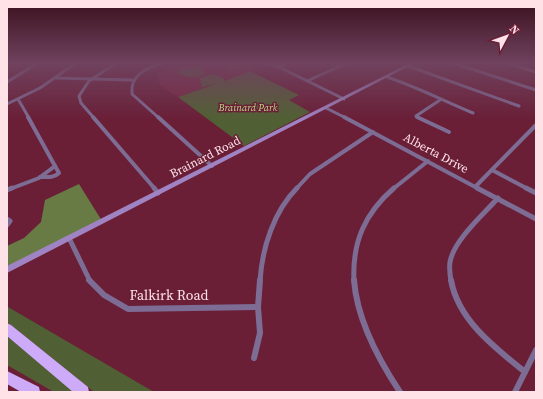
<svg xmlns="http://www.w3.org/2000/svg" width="543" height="399" font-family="'Source Serif 4',serif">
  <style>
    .built { fill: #792741 }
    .green { fill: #516034 }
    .forest { fill: #687b44 }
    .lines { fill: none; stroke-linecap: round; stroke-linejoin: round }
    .street-far3 { stroke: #7d6c93; stroke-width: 3 }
    .street-far2 { stroke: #7d6c93; stroke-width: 4 }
    .street-far1 { stroke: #7d6c93; stroke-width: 5 }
    .street { stroke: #7d6c93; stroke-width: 6 }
    .secondary { fill: #a083c2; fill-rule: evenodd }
    .highway { fill: #ceabf9; fill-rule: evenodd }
    .wall { fill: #7e4a46 }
    .shaded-wall { fill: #663c39 }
    .building { fill: #925651; stroke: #663c39 }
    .labels { text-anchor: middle; stroke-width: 3; stroke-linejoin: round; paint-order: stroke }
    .far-park-label { font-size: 10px; font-style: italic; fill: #bbd886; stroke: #6a1f37 }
    .street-label { font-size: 12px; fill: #ffe2e8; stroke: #6a1f37 }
    .near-street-label { font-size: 14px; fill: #ffe2e8; stroke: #6a1f37 }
  </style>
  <rect width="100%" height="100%" fill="#6a1f37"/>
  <path class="built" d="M187,63H262L266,65L178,97L160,85L157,73Z"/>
  <g class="green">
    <path d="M201,65L205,73C197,79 187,78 178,73L180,70Z"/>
    <path d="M250,71L299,95L289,100L310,112L244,146L178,97L218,83L202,87L200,79C208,73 216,73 224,79V81Z"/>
    <path d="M7,307H8L154,392H94L7,322Z"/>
    <path d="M7,336L76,392H54L7,365Z"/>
  </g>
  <path class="forest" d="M79,184L102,221L7,270V246L24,238L41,222L45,200Z"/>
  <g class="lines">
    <g class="street-far3">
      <path d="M265,63L279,67L344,99"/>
      <path d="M453,63L536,90"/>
      <path d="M507,63L536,72"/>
      <path d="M408,66L519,106"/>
      <path d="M279,67L288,63"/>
      <path d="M387,77C417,87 444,101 473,113"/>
      <path d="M56,78L132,80"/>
      <path d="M307,81L347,63"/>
      <path d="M7,82L38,63"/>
      <path d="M18,99L29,118"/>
      <path d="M7,104L40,88L76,63"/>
      <path d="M326,108L346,118"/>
      <path d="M94,118L81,103L79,96L89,81L116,63"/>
      <path d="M159,118L132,94C130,74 147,68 163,63"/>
      <path d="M419,118L416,116L440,100"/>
    </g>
    <g class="street-far2">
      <path d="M93,117L155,189"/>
      <path d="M158,117L212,166"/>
      <path d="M344,117L479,189"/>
      <path d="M417,117L449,132"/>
      <path d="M492,170L528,189"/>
      <path d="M40,177C47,177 54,178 59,173L55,166"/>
      <path d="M476,186L536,125"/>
      <path d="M10,189L39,178L55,166L28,117"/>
      <path d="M296,189L310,174L373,132"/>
      <path d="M393,189L428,161"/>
    </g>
    <g class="street-far1">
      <path d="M154,188L158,193"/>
      <path d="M477,188L536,219"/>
      <path d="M526,188L536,193"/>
      <path d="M7,190L12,188"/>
      <path d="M7,219L10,221L7,225"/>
      <path d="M69,238L90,281"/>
      <path d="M260,281C262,248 274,211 297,188"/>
      <path d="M354,281C352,242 365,213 394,188"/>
      <path d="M451,281C450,275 449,268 450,262C454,240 483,215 498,198"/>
    </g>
    <g class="street">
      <path d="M89,280L104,295L128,309L258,307"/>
      <path d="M354,280C357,320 378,359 400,392"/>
      <path d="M451,280C458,320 495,348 525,372"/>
      <path d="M254,358L260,333L258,307L260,280"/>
      <path d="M515,392L536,350"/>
    </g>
    <path class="secondary" d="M410,63H415L7,273V266Z"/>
    <g class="highway">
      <path d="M7,323L11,325L88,387L89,392H73L7,336Z"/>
      <path d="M7,371L39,387L40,392H21L7,384Z"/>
    </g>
  </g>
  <path class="wall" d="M220,63H251V67L245,69L242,67L231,71Z"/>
  <g class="shaded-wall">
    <path d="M242,64V67L231,71L230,68Z"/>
    <path d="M251,64V67L245,69V66Z"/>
  </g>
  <path class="building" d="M223,63H251V64L245,66L242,64L230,68Z"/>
  <linearGradient id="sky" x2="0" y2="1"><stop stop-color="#3a111e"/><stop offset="0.53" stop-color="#70425e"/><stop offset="1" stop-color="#70425e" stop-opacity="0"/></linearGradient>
  <rect width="543" height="119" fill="url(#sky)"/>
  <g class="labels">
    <g class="far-park-label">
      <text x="248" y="111">Brainard Park</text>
    </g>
    <g class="street-label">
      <text transform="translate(436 153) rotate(28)" y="4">Alberta Drive</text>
      <text transform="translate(205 157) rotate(-27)" y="4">Brainard Road</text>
    </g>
    <g class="near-street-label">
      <text x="169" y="300">Falkirk Road</text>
    </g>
  </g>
  <rect width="543" height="399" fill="none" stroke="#ffe2e8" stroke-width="16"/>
  <g transform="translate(507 36) rotate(49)" stroke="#6a1f37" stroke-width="3" paint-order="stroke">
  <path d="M0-3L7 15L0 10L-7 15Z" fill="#ffe2e8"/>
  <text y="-6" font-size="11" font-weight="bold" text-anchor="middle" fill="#ffe2e8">N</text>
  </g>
</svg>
